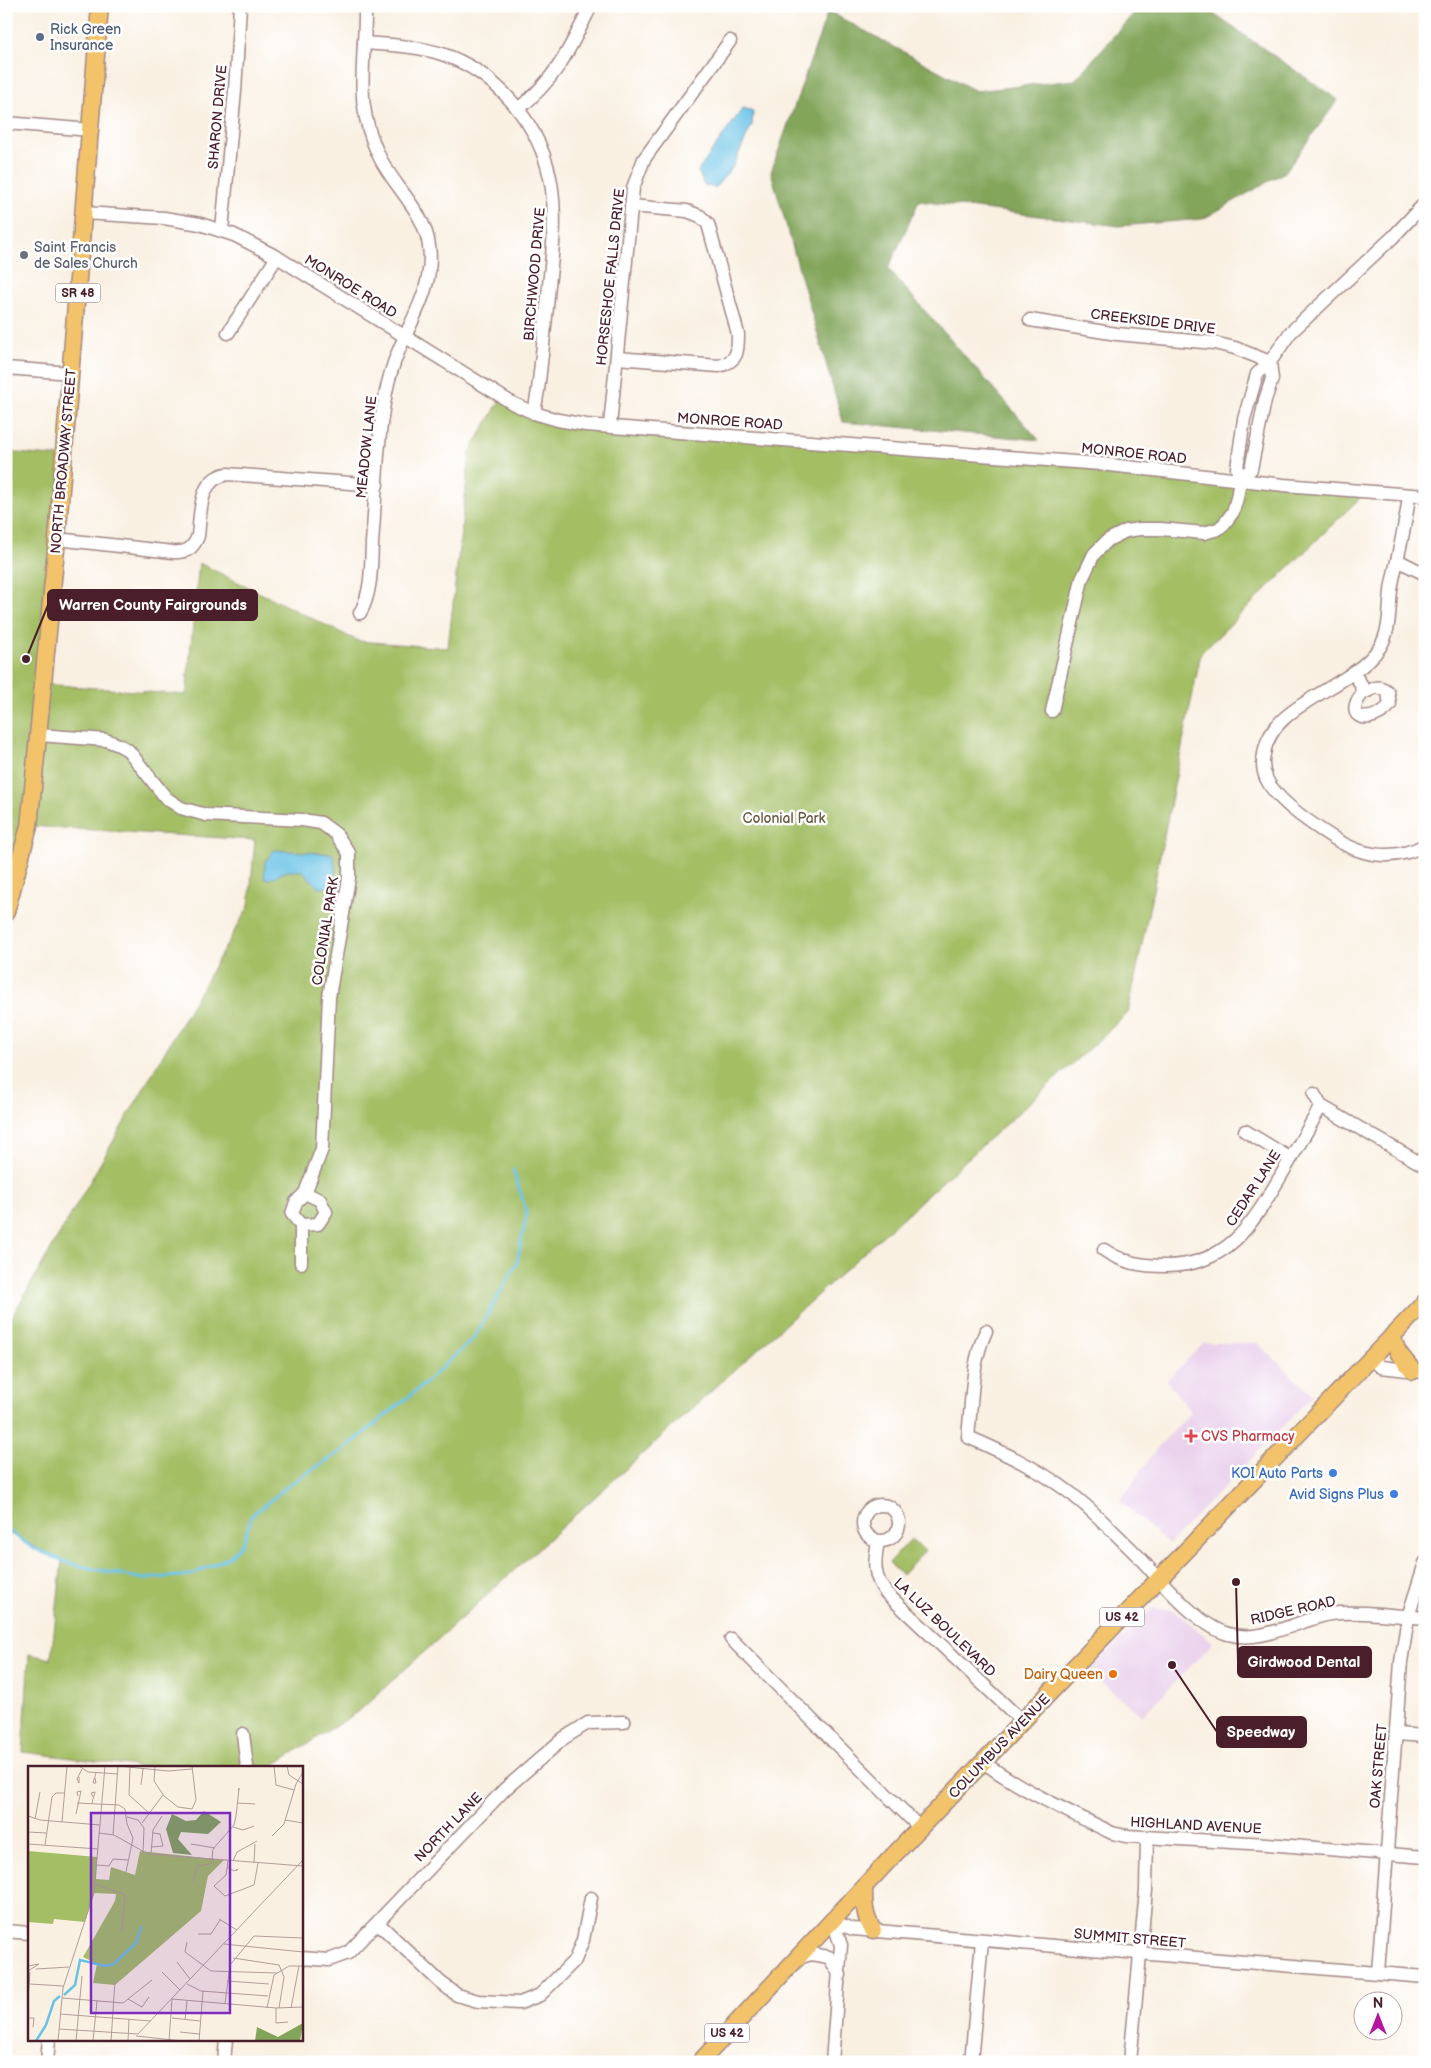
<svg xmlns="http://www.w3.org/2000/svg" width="1431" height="2068" font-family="'Balsamiq Sans',sans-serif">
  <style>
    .built { fill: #ead1ec }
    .green { fill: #a3be64; stroke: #766e48 }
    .forest { fill: #82a55a; stroke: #666242 }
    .water { fill: #68c2e6; stroke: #597088 }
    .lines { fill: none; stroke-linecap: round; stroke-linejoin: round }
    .stream { stroke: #68c2e6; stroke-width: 3 }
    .minor-casing { stroke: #a28886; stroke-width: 15 }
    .major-casing { stroke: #a28886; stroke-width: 19 }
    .minor { stroke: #fff; stroke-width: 12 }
    .major { stroke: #f2c36a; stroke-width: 16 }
    .service-dot { fill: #5c6f8a; stroke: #fff; stroke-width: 2 }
    .worship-dot { fill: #6b7280; stroke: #fff; stroke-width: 2 }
    .health-dot { fill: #e0444e; stroke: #fff; stroke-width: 2 }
    .shop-dot { fill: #3f7fe0; stroke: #fff; stroke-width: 2 }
    .food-dot { fill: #e8710a; stroke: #fff; stroke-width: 2 }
    .labels { text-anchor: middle; stroke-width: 5; stroke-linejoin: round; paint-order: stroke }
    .shield { fill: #fff; stroke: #80626b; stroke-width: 1 }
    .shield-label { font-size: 12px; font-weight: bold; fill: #4a1f2b }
    .service-label { font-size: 14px; fill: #4e5e75; stroke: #fff; text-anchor: start }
    .street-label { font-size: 14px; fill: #4a1f2b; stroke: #fff }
    .worship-label { font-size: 14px; fill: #5b616d; stroke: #fff; text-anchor: start }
    .park-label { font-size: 14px; fill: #69573f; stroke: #fff }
    .health-label { font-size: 14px; fill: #be3a42; stroke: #fff; text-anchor: start }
    .shop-label { font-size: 14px; fill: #366cbe; stroke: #fff; text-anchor: end }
    .food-label { font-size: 14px; fill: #c56008; stroke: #fff; text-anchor: end }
    .inset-river { fill: none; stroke: #68c2e6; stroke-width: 2.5 }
    .inset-road { fill: none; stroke: #b39c99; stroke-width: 1 }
    .view { fill: #7b2cbf; fill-opacity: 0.15; stroke: #7b2cbf; stroke-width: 2.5 }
    .inset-edge { fill: none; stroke: #4a1f2b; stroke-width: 2.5 }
    .leader { fill: none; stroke: #4a1f2b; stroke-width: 2 }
    .callout-dot { fill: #4a1f2b; stroke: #fff; stroke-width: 2 }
    .callout { fill: #4a1f2b; stroke: #4a1f2b; stroke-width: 2 }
    .callout-label { font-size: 15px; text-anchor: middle; font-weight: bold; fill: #fff }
  </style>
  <rect width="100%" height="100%" fill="#fff"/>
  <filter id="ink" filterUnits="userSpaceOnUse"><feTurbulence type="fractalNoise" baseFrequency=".02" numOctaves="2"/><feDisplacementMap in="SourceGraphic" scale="10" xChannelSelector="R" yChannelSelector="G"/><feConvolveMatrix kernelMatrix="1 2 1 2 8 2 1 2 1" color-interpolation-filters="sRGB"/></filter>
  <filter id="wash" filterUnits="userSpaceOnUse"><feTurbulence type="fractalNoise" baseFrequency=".0096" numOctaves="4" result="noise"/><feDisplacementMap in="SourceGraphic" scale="20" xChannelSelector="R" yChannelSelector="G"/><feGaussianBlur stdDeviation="1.12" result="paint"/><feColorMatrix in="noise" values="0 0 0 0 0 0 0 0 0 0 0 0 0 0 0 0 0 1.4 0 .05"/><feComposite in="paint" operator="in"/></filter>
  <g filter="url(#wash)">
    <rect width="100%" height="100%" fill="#f9f0e2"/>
    <g class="built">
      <path d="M1204,1343H1257L1313,1395L1169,1544L1120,1501L1157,1448L1191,1413L1167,1380Z"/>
      <path d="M1153,1608L1174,1610L1213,1643L1142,1716L1088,1671Z"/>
    </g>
    <g class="green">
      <path d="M502,397L558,420L1366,492L1201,653L1128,1013L358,1712L270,1767H143L23,1752L29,1654L51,1659L62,1561L6,1532V1327L249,906L255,840L29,826L6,912V452L63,457L43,684L186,695L199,563L358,641L448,648L470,452Z"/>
      <path d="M911,1539L925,1551L902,1575L889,1563Z"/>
    </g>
    <path class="forest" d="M1140,6H1202L1338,100L1285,172L1203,219L1119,226L919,201L888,269L1039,440L843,422L771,172L828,11L976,91L1075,80Z"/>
    <g class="water">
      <path d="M743,108L753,111L752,125L733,166L715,188L704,185L698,171Z"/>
      <path d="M274,850L333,854L336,871L331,887L319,888L303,871H287L270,879L264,878L265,862Z"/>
    </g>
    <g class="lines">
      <path class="stream" d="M6,1529L33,1548L71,1564L143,1579L191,1575L229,1557L243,1542L252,1515L293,1482L342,1451L423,1385L474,1338L517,1263L527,1213L513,1170"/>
    </g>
  </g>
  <g filter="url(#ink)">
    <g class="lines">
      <defs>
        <g id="minor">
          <path d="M364,43C390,45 417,46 442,54C469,63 494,81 513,103C561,160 557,215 549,285C546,320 542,355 538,390L534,413"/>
          <path d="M518,109C557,78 569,50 591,6"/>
          <path d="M6,123L91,130"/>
          <path d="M84,213L164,218L200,224L234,235L277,257L512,403L534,413L558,420L586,425L1101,464L1284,485L1425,496"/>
          <path d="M222,230L235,91L240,6"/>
          <path d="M1030,320L1117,334L1214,343L1235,348L1270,362"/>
          <path d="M228,333L277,257"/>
          <path d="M617,358L719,366C738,361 738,352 738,334L708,224L700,216L687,211L631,206"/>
          <path d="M6,368L71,373"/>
          <path d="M610,426L633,188L644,159L730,41"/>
          <path d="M1240,480L1251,469L1265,400L1272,379L1270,362"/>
          <path d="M1409,495C1406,526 1398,554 1392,584C1388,606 1392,628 1380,647C1351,690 1271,702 1264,754C1262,763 1263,772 1267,780C1277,801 1313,825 1332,837C1361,856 1393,862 1425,845"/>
          <path d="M57,539L173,552C186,553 193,549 198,536C201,513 198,479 227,474L377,485"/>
          <path d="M1399,561L1425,574"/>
          <path d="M360,613C372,593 371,565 372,543C376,497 376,449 384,404C386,389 390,374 395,360C409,322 435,288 429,246C425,212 395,188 380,158C352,101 366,65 365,6"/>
          <path d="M1353,673L1361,684L1362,694C1342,719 1371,726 1390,705L1388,692C1378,684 1373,688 1362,694"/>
          <path d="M1052,711L1082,579L1094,554L1108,540L1126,531L1140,529H1161L1204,533L1218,529L1224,524L1233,512L1237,498L1240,480L1237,468L1244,419L1257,374L1270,362L1290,333L1393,237L1425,203"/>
          <path d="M39,735L106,740L119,745L128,750L166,798L181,808L206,815L302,820L321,823L336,834L349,853V878L329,997L322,1149L305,1193L296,1202L292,1214L301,1225L318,1224L326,1212L320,1200L305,1193"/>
          <path d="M1314,1094L1321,1106L1425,1166"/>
          <path d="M1245,1131L1291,1159"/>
          <path d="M301,1225V1263"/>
          <path d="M1104,1250C1123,1263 1143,1266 1165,1266C1227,1266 1251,1226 1279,1179C1293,1155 1307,1131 1321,1106"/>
          <path d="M986,1331C971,1363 972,1402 968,1437C1010,1455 1051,1475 1085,1505C1103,1521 1120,1538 1137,1555C1160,1579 1196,1625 1228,1634C1263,1644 1297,1620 1330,1614C1357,1610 1397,1616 1425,1618"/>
          <path d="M1371,1358L1381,1367L1425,1372"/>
          <circle cx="881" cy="1523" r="18"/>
          <path d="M878,1542C874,1562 873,1576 886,1593L1022,1721"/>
          <path d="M731,1639L920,1828"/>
          <path d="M243,1734L247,1767"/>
          <path d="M1396,1734L1425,1736"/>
          <path d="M983,1762C1023,1791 1068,1811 1112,1833L1126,1836L1267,1844L1425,1857"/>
          <path d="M833,1922L853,1929L1425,1977"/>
          <path d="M378,1923L440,1982L457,1995L478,2001L520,2003L540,1995L575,1960L583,1940L591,1898"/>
          <path d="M6,1931L29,1933"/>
          <path d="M301,1958L329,1960L348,1953L505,1789L564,1738L588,1723L624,1722"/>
          <path d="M798,1958L811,1954L829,1957L840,1975"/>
          <path d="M1378,1973L1401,1662L1408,1617L1425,1563"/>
          <path d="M47,2062L49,2039"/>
          <path d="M224,2062L226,2039"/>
          <path d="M832,2062L841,1945L833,1922"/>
          <path d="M971,2062L982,1941"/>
          <path d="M1130,2062L1146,1890L1147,1837"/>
        </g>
        <g id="major">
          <path d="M6,912L29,826L33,788L57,539L100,6"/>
          <path d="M1392,1336L1398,1352L1413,1371"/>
          <path d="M864,1887C864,1904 864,1916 873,1930"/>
          <path d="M700,2062L889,1860L1425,1302"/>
        </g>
      </defs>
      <use href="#minor" class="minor-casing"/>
      <use href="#major" class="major-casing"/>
      <use href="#minor" class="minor"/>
      <use href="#major" class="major"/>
    </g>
  </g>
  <circle class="service-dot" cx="40" cy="37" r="5"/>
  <circle class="worship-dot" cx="24" cy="255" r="5"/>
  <path class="health-dot" d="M1188.5 1428.5h5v5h5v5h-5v5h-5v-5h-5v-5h5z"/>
  <g class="shop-dot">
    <circle cx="1333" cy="1473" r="5"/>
    <circle cx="1394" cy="1494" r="5"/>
  </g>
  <circle class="food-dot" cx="1113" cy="1674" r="5"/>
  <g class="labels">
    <g class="shield">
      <rect x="55.5" y="283.5" width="45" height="19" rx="4"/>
      <rect x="1099.5" y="1607.5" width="45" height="19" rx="4"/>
      <rect x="704.5" y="2023.5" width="45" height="19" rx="4"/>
    </g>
    <g class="shield-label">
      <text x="78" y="297">SR 48</text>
      <text x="1122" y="1621">US 42</text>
      <text x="727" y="2037">US 42</text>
    </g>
    <g class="service-label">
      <text x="50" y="34">Rick Green<tspan x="50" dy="16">Insurance</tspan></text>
    </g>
    <g class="street-label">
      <text transform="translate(217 117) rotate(-85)" y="5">SHARON DRIVE</text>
      <text transform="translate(534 274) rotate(-85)" y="5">BIRCHWOOD DRIVE</text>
      <text transform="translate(610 277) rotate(-84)" y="5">HORSESHOE FALLS DRIVE</text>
      <text transform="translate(351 286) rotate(32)" y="5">MONROE ROAD</text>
      <text transform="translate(1153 321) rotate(7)" y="5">CREEKSIDE DRIVE</text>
      <text transform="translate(730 421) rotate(4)" y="5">MONROE ROAD</text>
      <text transform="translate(366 447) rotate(-84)" y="5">MEADOW LANE</text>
      <text transform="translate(1134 453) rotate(6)" y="5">MONROE ROAD</text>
      <text transform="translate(63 461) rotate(-85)" y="5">NORTH BROADWAY STREET</text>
      <text transform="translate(325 931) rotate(-81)" y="5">COLONIAL PARK</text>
      <text transform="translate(1253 1188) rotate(-57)" y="5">CEDAR LANE</text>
      <text transform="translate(1293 1610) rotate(-13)" y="5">RIDGE ROAD</text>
      <text transform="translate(945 1627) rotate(44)" y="5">LA LUZ BOULEVARD</text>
      <text transform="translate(999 1746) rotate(-46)" y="5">COLUMBUS AVENUE</text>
      <text transform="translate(1378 1766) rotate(-85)" y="5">OAK STREET</text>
      <text transform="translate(1196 1825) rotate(3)" y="5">HIGHLAND AVENUE</text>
      <text transform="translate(448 1827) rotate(-46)" y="5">NORTH LANE</text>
      <text transform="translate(1130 1938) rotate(5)" y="5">SUMMIT STREET</text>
    </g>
    <g class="worship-label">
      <text x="34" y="252">Saint Francis<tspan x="34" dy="16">de Sales Church</tspan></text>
    </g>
    <g class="park-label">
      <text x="784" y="823">Colonial Park</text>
    </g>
    <g class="health-label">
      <text x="1201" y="1441">CVS Pharmacy</text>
    </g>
    <g class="shop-label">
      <text x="1323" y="1478">KOI Auto Parts</text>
      <text x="1384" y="1499">Avid Signs Plus</text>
    </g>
    <g class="food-label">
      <text x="1103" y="1679">Dairy Queen</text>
    </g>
  </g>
  <g transform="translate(28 1766)">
    <rect width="275" height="275" fill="#f9f0e2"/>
    <path d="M0,85L69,91L68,113L81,114L83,101L107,109L112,85L196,94L180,110L173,145L87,219L65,217L69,198L55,191L87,135L88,128L66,127L57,156L26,153L25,158L0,156Z" fill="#a3be64"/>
    <path d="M176,45L193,56L180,68L153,66L150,73L164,89L145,87L138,63L144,48L158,55L168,54ZM275,257L272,275H227L229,261L250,271Z" fill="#82a55a"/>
    <path class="inset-river" d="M36,229L47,219L52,194L77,200L86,198L109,176L113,160M8,275L18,259L26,235L32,230"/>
    <path class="inset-road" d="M51,0L60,6L90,8M90,0L140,5L164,3M127,0L126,15L136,30L150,41L164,43L168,34L164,0M246,0L248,19L266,24M259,0L261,9L275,18M102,1L101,29L121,47M51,11V17L49,13L54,3M67,12L68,17H65L68,7M113,19L115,3M49,37L91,39L97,43L99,58L105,72L98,106M64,37L67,26L63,27L65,31M209,37L227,38M48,48L53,25L49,26L50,30M0,50L12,54L72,59M99,51L110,54L116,62L115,87M7,53L12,26M257,54L275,57M34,56L39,0M114,57L135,29M205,61L215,64L226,60M0,66L18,67M71,67L86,69L120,88L275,100M85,69L90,0M244,70L256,58L268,18L275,6M0,78L70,83M163,78L187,82M17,79L24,31L28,27H36M123,81L135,80L132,68L125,67M123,88L125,64L134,50M184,93L185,83L206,59L208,50L211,23V22L210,25M200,95L198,109L186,120L197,130L226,119L230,97M205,95L209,86L229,75M226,97L227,78M69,99L81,100L85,93L100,94M199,101L206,105L210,103L208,105M165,116L169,100L182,98L185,92M67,118L97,129L94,165L93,162M191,153L209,164M170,168H183L192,154M159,176L157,186L183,205L249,207M196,178L275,186M205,192L251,199L256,211L251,242M149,196L162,213M0,200L11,198L0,205M8,203L41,201M134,206L152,224M199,215L241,218M2,218L35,220M159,218L173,225L240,230M34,232L95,237L124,214M0,233L2,206M100,233L114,241L121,231M197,238L202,199L226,170L275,172M239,242L246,209L261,200H275M248,242V257L260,256M263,242L271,200M32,248L123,255M0,252H6L5,261M144,252L172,255M157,254L159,235M31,263L110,268L275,94M152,266L171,268M108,270L154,275M30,275L35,222L66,127L77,0M48,275L54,210M65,275L69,235M83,275L87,215M100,275L101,253M141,275L144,233L248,242L275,241M171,275L175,225"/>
    <path class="view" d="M63,47H202V247H63Z"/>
    <rect width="275" height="275" class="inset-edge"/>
  </g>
  <path class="leader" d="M26 659L48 605M1236 1582L1238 1662M1172 1665L1217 1732"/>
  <g class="callout-dot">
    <circle cx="26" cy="659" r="5"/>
    <circle cx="1236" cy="1582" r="5"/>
    <circle cx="1172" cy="1665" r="5"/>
  </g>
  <g class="callout">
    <rect x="48" y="590" width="209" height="30" rx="5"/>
    <rect x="1238" y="1647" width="133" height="30" rx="5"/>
    <rect x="1217" y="1717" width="89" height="30" rx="5"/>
  </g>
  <g class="callout-label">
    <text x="153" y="610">Warren County Fairgrounds</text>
    <text x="1304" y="1667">Girdwood Dental</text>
    <text x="1261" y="1737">Speedway</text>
  </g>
  <rect width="1431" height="2068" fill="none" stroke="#fff" stroke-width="25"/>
  <g transform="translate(1378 2016)"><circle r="24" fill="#ffffff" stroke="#b7a5aa"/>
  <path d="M0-4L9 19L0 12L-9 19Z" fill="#b5179e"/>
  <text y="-8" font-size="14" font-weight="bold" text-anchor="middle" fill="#4a1f2b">N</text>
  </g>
</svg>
